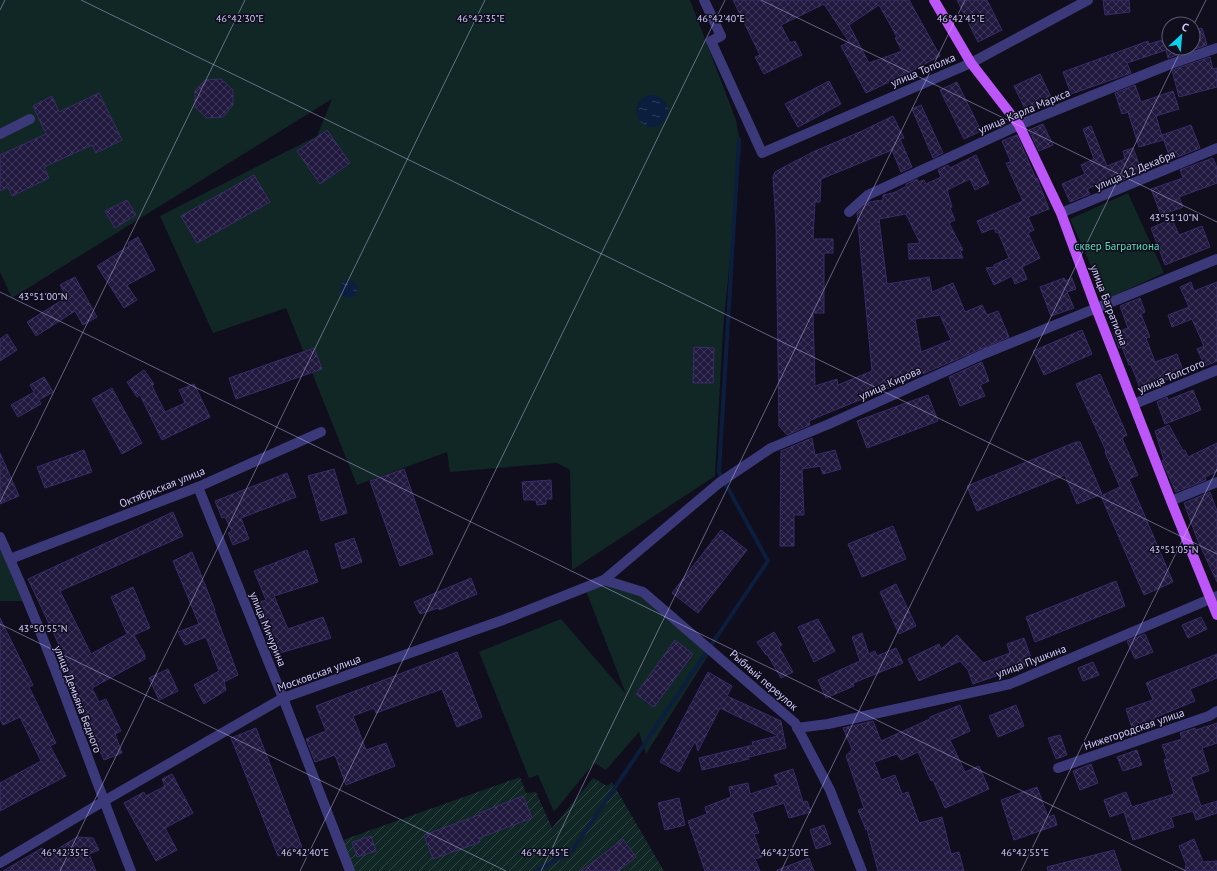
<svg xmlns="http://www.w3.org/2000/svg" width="1217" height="871" font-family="'PT Sans',sans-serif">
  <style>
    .green { fill: #102726 }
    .garden { fill: url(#garden-furrows) }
    .water { fill: url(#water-ripples) }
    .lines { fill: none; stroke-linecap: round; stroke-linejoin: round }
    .stream { stroke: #0c1e3d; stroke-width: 4 }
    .building { fill: url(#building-cross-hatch); stroke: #392c69; fill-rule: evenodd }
    .minor { stroke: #3c397b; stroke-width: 10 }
    .major { stroke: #bd56f9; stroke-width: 10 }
    .ticks { fill: none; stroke: #d1cbfd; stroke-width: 1; stroke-opacity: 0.45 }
    .labels { text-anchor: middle; stroke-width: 3; stroke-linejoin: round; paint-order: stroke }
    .street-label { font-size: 11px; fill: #d1cbfd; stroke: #100d1d }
    .park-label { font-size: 11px; fill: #5bd9ba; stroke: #100d1d }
    .ticks-label { font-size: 10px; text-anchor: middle; fill: #d1cbfd; stroke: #100d1d; stroke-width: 3; stroke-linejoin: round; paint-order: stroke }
  </style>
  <defs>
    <pattern id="garden-furrows" width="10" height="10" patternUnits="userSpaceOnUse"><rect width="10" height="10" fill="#102726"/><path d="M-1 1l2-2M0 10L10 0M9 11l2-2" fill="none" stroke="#324546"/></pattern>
    <pattern id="water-ripples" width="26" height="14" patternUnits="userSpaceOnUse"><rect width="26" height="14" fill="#0c1e3d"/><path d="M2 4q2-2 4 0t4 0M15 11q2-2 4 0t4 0" fill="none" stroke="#2e3d5a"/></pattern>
    <pattern id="building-cross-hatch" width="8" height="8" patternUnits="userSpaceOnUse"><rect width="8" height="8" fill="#21193e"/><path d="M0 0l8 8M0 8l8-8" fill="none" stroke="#40395b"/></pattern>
  </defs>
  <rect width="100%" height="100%" fill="#100d1d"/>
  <g class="green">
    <path d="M0,0H690L736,120L741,148L723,329L715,476L572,570L570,470L557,463L450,472L447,452L357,485L286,308L213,333L160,216L317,136L332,99L12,298L0,272Z"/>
    <path d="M1128,193L1164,273L1106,299L1070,219Z"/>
    <path d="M0,538L29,601H0Z"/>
    <path d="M605,583L641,593L711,651L646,754L639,732L606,770L594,763L554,812L538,775L529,778L479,652L561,619L626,694L586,591Z"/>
  </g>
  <path class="garden" d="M520,777L526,793L536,792L552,828L593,778L607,786L612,782L664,871H353L343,840Z"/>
  <g class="water">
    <circle cx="652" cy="111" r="16"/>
    <circle cx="349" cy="289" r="9"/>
  </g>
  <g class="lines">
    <path class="stream" d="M536,871L572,851L768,561L719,472L739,139"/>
  </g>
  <g class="building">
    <path d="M733,0H909L940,56L910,72L866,93L841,46L849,42L824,4L781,25L790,43L795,41L802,55L764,74L755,57L760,55ZM879,5L897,37L895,38L902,51L869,63L849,25Z"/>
    <path d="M957,0H987L1002,30L978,42Z"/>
    <path d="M1103,0H1129L1130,12L1105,15Z"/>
    <path d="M1202,28L1207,45L1168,58L1166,50L1127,63L1131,73L1071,94L1063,72L1148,41L1149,44L1169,38V48H1193V31Z"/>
    <path d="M1210,57L1213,69L1217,68V87L1179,97L1172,70Z"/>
    <path d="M1040,74L1052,99L1026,111L1014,86Z"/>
    <path d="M221,79L233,90V105L223,117L207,118L195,107V91L205,80Z"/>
    <path d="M829,81L841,104L798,127L785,104Z"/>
    <path d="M957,82L981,131L964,139L940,90Z"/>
    <path d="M1135,85L1141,102L1173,91L1179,109L1156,116L1163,140L1139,147L1128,112L1122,114L1115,93Z"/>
    <path d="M99,93L122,140L96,153L92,145L44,167L49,178L12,196L8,187L0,191V155L46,134L33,106L52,96L59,112Z"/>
    <path d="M921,105L943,153L933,158L912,109Z"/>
    <path d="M893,116L904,138L900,139L912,167L901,172L892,150L821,179L820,202H815L813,239H833V253H824V313H813L815,386L837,379L838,385L872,371L857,213L869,202L883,200V195L893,193L907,186L906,184L917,179L918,182L924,180L926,184L941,177L938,170L948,165L950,168L976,155L989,183L975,190L970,179L947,190L952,207L950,208L955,220L949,223L963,250L960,251L963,258L909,259L908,244L920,243L906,214L879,219L887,284L929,277L932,292L953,283L965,312L982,305L987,315L998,311L1009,337L906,381L818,417L809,421L810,425L787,435L779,426L776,224L773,177L775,172L782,168L815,151L862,131ZM940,315L951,340L921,352L915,319Z"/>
    <path d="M1043,124L1053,145L1039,151L1029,130Z"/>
    <path d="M1191,125L1200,148L1175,158V156L1170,158L1162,135Z"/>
    <path d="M1091,126L1107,166L1125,159L1123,151L1133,148L1142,172L1109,186L1107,180L1087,189L1090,194L1070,202L1062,184L1085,174L1081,165L1094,159L1083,129Z"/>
    <path d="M327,130L350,163L320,184L297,151Z"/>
    <path d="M1017,135L1036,179L1037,178L1049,209L1028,217L1034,230L1028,233L1040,258L1022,267L1027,279L1015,284L1012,276L994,285L986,268L994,267V265L1009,258L998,232L996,233L994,228L982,233L977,221L1023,201L1006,163L1011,162L1002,141Z"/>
    <path d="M1213,158L1217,168V183L1179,197L1183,207L1161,215L1151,189L1183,178L1180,170Z"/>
    <path d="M254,175L270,202L197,243L181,216Z"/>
    <path d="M127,200L136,215L115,228L105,211Z"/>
    <path d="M1172,219L1179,235L1202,226L1210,247L1165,265L1151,228Z"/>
    <path d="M138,237L155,270L127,285L137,300L124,308L97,266L129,246L128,243Z"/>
    <path d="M75,277L97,317L83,325L75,311L36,336L27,322L67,297L60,285Z"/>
    <path d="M1064,278L1066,281L1072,278L1076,289L1067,292L1074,308L1051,316L1040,287Z"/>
    <path d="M1191,282L1194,291L1217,282V361L1205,366L1197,349L1204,346L1192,319L1172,327L1168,315L1189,307L1180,287Z"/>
    <path d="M1140,298L1145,312L1141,314L1150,337L1146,338L1155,362L1177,354L1184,373L1161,382L1163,385L1142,393L1131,365H1129L1122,347L1119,348L1114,333L1128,328L1120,306Z"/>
    <path d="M1082,330L1092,354L1044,375L1033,351Z"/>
    <path d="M7,334L17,350L0,361V339Z"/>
    <path d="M694,347L714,348L713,383H693Z"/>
    <path d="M314,348L322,369L236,399L229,378Z"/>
    <path d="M982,362L989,381L980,385L985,396L960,406L949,377Z"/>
    <path d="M144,370L154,384L152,386L165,412L185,403L179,390L194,384L210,417L162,440L140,395L137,397L127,382Z"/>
    <path d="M1100,374L1127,435L1122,438L1138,475L1129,479L1173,582L1144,595L1101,496L1120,487L1105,452L1106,451L1076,384Z"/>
    <path d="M44,377L53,392L39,400L41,404L18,417L11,405L34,392L30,385Z"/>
    <path d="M112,388L142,443L122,454L92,399Z"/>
    <path d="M1193,390L1201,410L1165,424L1157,402L1167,397L1168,400Z"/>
    <path d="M928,395L938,421L867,448L857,421Z"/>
    <path d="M1169,425L1183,451L1185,450L1188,457L1217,443V471L1205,477L1206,480L1176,492L1162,461L1164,460L1155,431Z"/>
    <path d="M812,438L815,455L835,450L841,469L823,474L820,466L802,469L804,515H794V546H780L781,451Z"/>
    <path d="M1076,442H1080L1102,494L1077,504L1065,475L977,511L967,486Z"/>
    <path d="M84,450L92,472L45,488L37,467Z"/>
    <path d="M0,453L19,496L0,504Z"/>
    <path d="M334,469L347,513L321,521L308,476Z"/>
    <path d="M404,469L433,554L400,566L370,481Z"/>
    <path d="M287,473L296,497L241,518L249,539L233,545L228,533L232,531L225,517L222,518L215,501Z"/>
    <path d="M551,480L552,499H546V504L537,505L536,500H524L522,482Z"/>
    <path d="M1210,492L1217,511V582L1198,541L1184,503Z"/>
    <path d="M173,512L183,536L60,591L91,654L127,634L111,597L133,587L150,628L134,635L145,655V659L92,688L99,702L106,699L121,731L115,734L122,753L104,760L65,675L70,673L58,648L60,647L28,579Z"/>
    <path d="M893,526L906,559L862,577L848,544Z"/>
    <path d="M721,530L747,550L698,613L672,593Z"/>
    <path d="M354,538L362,562L342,569L335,544Z"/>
    <path d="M307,550L318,582L274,596L288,629L323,617L331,638L273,655L254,604L266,600L254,571Z"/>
    <path d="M192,552L215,610H214L238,675L224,682L226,690L204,704L194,685L219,671L206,637L185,645L178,632L199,624L173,561Z"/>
    <path d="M471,578L477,594L439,610L438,608L420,614L414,602Z"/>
    <path d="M1116,581L1125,606L1035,642L1026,617Z"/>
    <path d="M896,584L916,626L899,634L880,592Z"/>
    <path d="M1201,617L1207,629L1188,638L1182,625Z"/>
    <path d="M0,618L33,685L29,687L56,743L50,746L66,776L0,811V783L41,761L20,717L3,725L0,719Z"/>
    <path d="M818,619L835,651L814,662L798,627Z"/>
    <path d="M774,632L782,645L779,647L793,672L781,678L767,654L766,655L757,642Z"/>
    <path d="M862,633L869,654L875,651L877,656L896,648L903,663L853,683L854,686L826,698L818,680L860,661L852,637Z"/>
    <path d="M1145,634L1153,652L1135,659L1127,641Z"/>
    <path d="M957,635L983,663L1010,653L1007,644L1024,638L1033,663L973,684L968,670L960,661L919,681L908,659L939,644L941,649Z"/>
    <path d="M675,640L693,654L654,707L636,694Z"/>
    <path d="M457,652L482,717L457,727L442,689L376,713L374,708L353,716L366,750L386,743L395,766L346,785L335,755L315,762L306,739L326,731L316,706Z"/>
    <path d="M1217,654V678L1190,689L1195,701L1154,718V721L1132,728L1126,709L1153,700L1146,683Z"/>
    <path d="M1093,662L1099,675L1083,681L1078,668Z"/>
    <path d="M168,669L178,691L159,700L149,678Z"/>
    <path d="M708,672L732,686L727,696L781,721L786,748L749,757V759L702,770L699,758L753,745L752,742L778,736L720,708L698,751L695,741L679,772L660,762Z"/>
    <path d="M960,705L970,731L950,740L965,772L979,766L989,789L945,808L933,780L931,781L918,752L901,760L897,754L874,762L881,780L895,775L902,794L908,792L919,823L942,817L951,854L959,852L964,871H878L867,829L866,830L858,810L864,808L846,756L852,749L843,728L873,721L881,741L930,719V717Z"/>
    <path d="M1016,705L1024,726L998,737L989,716Z"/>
    <path d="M1217,723V743L1202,748L1209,771L1191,777L1201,806L1217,801V813L1196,820L1193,811L1171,817L1174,827L1133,840L1124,812L1110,817L1104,800L1126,792L1132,807L1174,794L1164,760L1167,759L1162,745L1182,739L1180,733L1195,728L1196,730Z"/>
    <path d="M256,728L302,847L278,856L231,738Z"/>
    <path d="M1060,735L1067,755L1056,759L1048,738Z"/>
    <path d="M1137,750L1142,765L1123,771L1117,757Z"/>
    <path d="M1091,764L1098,783L1080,790L1073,771Z"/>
    <path d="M793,769L803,802L807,801L811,812L789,818L784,803L752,813L759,833L754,834L762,857L755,859L760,871H705L688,821L707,814L705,807L731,797L729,787L748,783L750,794L778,785L774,775Z"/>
    <path d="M172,774L193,813L165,828L177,850L156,861L124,803L144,792L146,796L165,786L162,779Z"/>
    <path d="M1037,787L1048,817L1054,815L1057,825L1014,840L1001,800Z"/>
    <path d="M523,796L532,818L479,838L480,842L433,859L424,835L479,815V813Z"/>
    <path d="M679,798L685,825L665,830L658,803Z"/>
    <path d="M824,825L831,844L816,849L810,830Z"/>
    <path d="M371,836L376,851L357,857L352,842Z"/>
    <path d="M77,837L93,838L99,850L89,854L96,871H3L42,848L46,856Z"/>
    <path d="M623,839L636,857L618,871H581Z"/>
    <path d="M1194,839L1203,862L1217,861V871H1185L1186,864L1179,846Z"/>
    <path d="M1114,850L1121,871H1048L1047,867Z"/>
    <path d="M809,858L814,871H777V870Z"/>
  </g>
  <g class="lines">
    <g class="minor">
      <path d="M704,0L721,36L711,41L762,153L971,63L1088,0"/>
      <path d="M0,134L30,119"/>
      <path d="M849,212L868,195L978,144L1019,125L1168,65L1217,48"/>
      <path d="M1061,213L1217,148"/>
      <path d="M1134,404L1217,370"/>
      <path d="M198,487L283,698L350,871"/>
      <path d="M1171,501L1217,482"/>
      <path d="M0,537C50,646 87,760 131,871"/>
      <path d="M10,559L198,487L321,432"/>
      <path d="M604,580L643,592L795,723L830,790L862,871"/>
      <path d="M797,728L828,724L1010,684L1217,596"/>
      <path d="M1058,768L1209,716L1217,711"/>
      <path d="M0,863L104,801L283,698L503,620L604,580L719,483L771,448L829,424L986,353L1217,259"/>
    </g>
    <path class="major" d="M934,0L971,63L1019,125L1061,213L1096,308L1171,501L1217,615"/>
  </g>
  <path class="ticks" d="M81,0L1217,554M761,0L1217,222M0,10L5,0M1193,26L1206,0M0,292L1186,871M0,502L245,0M0,624L506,871M60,871L485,0M300,871L725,0M541,871L965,0M781,871L1182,48M1021,871L1217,469"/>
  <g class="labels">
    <g class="street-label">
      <text transform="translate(923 70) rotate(-23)" y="4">улица Тополка</text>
      <text transform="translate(1024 111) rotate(-23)" y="4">улица Карла Маркса</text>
      <text transform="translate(1135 170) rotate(-23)" y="4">улица 12 Декабря</text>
      <text transform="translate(1109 305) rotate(69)" y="4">улица Багратиона</text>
      <text transform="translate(1171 376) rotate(-23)" y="4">улица Толстого</text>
      <text transform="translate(890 383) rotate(-24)" y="4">улица Кирова</text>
      <text transform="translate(162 487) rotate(-22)" y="4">Октябрьская улица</text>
      <text transform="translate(268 629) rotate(68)" y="4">улица Мичурина</text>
      <text transform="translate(1031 661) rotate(-21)" y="4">улица Пушкина</text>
      <text transform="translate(319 673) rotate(-20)" y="4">Московская улица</text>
      <text transform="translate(764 680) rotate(41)" y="4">Рыбный переулок</text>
      <text transform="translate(78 699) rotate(69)" y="4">улица Демьяна Бедного</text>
      <text transform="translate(1134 729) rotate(-19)" y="4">Нижегородская улица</text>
    </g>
    <g class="park-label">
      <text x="1117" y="250">сквер Багратиона</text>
    </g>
  </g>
  <g class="ticks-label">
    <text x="240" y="22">46°42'30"E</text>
    <text x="481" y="22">46°42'35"E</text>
    <text x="721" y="22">46°42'40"E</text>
    <text x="961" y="22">46°42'45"E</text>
    <text x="1174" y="221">43°51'10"N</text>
    <text x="43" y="300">43°51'00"N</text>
    <text x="1174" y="553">43°51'05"N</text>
    <text x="43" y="632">43°50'55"N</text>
    <text x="65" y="856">46°42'35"E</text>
    <text x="305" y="856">46°42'40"E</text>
    <text x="545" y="856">46°42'45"E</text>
    <text x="785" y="856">46°42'50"E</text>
    <text x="1025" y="856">46°42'55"E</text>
  </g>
  <g transform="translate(1181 36) rotate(26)"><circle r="19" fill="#100d1d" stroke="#5d5977"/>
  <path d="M0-3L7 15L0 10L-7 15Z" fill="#09d3eb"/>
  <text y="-6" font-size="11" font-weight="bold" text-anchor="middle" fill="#d1cbfd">С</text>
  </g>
</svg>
